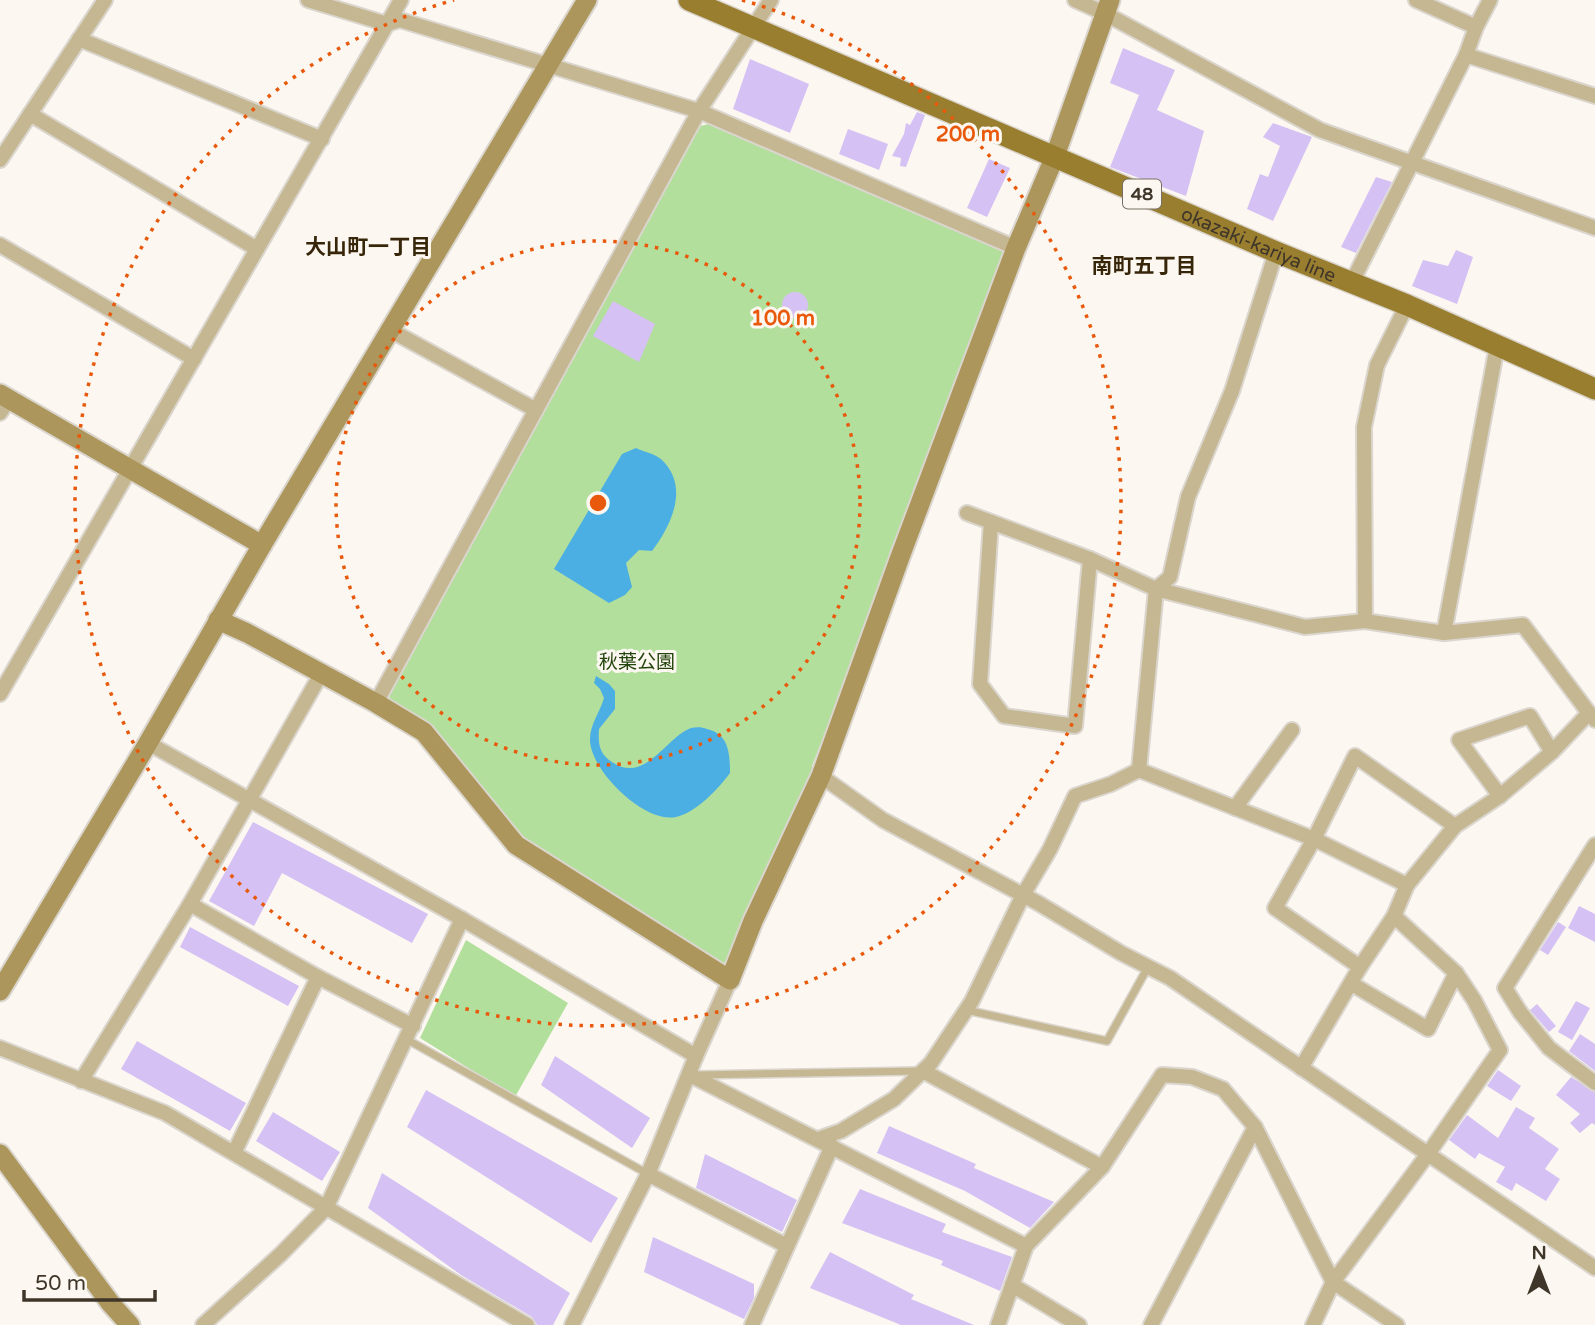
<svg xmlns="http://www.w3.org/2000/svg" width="1595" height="1325" font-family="'Varela Round','Noto Sans JP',sans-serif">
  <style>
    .green { fill: #b3df9d }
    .water { fill: #4bafe4 }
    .building { fill: #d5c1f3 }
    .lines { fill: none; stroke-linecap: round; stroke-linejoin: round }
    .lane-casing { stroke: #dad5cd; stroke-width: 10 }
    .street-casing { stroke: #dad5cd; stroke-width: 18 }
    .secondary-casing { stroke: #dad5cd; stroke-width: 23 }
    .primary-casing { stroke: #dad5cd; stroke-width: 24 }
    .lane { stroke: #c5b791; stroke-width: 7 }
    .street { stroke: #c5b791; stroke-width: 14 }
    .secondary { stroke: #ac965b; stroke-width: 19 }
    .primary { stroke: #9a7e2f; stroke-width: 21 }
    .ring { fill: none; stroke: #e8590c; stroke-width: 3.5; stroke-dasharray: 3.5 7 }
    .labels { text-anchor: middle; stroke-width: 6; stroke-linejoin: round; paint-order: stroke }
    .shield { fill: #fcf8f1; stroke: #787065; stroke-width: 2 }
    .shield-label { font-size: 18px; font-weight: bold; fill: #3f3629 }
    .street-label { font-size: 19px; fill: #3f3629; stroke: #fcf8f1 }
    .park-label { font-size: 19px; fill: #23440c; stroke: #fcf8f1 }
    .neighbourhood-label { font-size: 21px; font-weight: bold; fill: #372609; stroke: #fcf8f1 }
    .centre { fill: #e8590c; stroke: #fcf8f1; stroke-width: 3.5 }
    .ring-label { font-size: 21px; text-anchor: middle; font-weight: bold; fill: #e8590c; stroke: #fcf8f1; stroke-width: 6; stroke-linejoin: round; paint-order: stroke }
  </style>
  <rect width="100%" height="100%" fill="#fcf8f1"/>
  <g class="green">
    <path d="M709,124L1005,252L891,563L812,766L813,778L728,961L721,965L520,840L391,703L389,694L700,126Z"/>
    <path d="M466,940L568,1003L515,1097L420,1038Z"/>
  </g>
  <g class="water">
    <path d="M636,448C644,452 656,454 662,460C690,487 671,526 652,551L639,550L626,563L632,587L625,595L609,603L554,569L622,454Z"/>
    <path d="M596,676L609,684L615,691V709L599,729C598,743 599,754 612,762C645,785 667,736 691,728C697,727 702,727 707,729C729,734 730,754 730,773C719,788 696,813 676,817C644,824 589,769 590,739C590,724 600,712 604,698L600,689L594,683Z"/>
  </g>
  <g class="building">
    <path d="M1123,48L1175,70L1157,110L1204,131L1186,196L1110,167L1139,95L1110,83Z"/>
    <path d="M750,59L809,84L790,133L733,109Z"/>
    <path d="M917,112L925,115L906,167L900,166L901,158L892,156L904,134L906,123L910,125Z"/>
    <path d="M1273,123L1312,137L1273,221L1247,209L1260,174L1268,177L1280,146L1263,137Z"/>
    <path d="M848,129L888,144L879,170L839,154Z"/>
    <path d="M989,159L1010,168L987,217L967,208Z"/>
    <path d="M1376,177L1392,182L1356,253L1341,247Z"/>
    <path d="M1456,250L1473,257L1457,304L1412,286L1423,260L1448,266Z"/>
    <circle cx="795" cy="305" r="13"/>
    <path d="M613,301L655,324L639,362L593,336Z"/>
    <path d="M253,822L428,914L412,943L282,873L254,926L209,901Z"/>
    <path d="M1579,906L1595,914V942L1568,928Z"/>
    <path d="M1558,922L1566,927L1548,955L1540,950Z"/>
    <path d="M190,927L299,986L288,1006L180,947Z"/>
    <path d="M1576,1001L1590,1008L1572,1040L1558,1032Z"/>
    <path d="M1537,1004L1556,1026L1549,1032L1530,1010Z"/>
    <path d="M1580,1034L1595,1044V1071L1569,1051Z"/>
    <path d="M137,1041L246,1103L230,1131L121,1069Z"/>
    <path d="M555,1056L650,1118L632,1148L541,1085Z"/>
    <path d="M1498,1070L1521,1086L1511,1101L1487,1086Z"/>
    <path d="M1571,1077L1595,1092V1125L1592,1123L1580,1133L1570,1123L1580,1114L1556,1095Z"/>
    <path d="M426,1090L618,1198L591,1243L407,1127Z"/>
    <path d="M1516,1107L1535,1118L1529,1128L1559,1149L1545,1169L1560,1179L1546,1201L1516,1183L1512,1191L1496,1182L1505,1167L1479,1153L1475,1159L1449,1140L1467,1115L1498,1138Z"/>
    <path d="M273,1112L340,1152L322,1181L256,1141Z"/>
    <path d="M889,1126L976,1164L974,1168L1054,1202L1030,1228L965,1191L877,1153Z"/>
    <path d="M705,1154L797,1200L782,1232L696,1188Z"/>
    <path d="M382,1173L570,1293L553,1325H537L532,1317L461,1275L368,1208Z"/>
    <path d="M860,1189L946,1224L942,1232L1012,1257L1000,1291L941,1265L943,1261L842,1223Z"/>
    <path d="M653,1237L754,1284V1298L744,1319L644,1272Z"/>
    <path d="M830,1252L914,1295L911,1299L974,1325H901L810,1288Z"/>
  </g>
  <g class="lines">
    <defs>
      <g id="lane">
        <path d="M966,1010L1107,1041L1148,967"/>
        <path d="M406,1039L648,1174"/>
        <path d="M697,1075L920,1071"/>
      </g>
      <g id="street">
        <path d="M308,0L387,24L400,20L699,111L1016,248"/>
        <path d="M1075,0L1104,13L1320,130L1595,228"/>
        <path d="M1416,0L1476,27"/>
        <path d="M79,39L322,139"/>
        <path d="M1466,55L1595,96"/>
        <path d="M30,114L257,249"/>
        <path d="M0,160L105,0"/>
        <path d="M0,245L194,359"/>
        <path d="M1351,284L1466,55L1476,27L1490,0"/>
        <path d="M390,330L536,410"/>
        <path d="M0,413L9,399"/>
        <path d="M967,513L1090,559L1156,589L1305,627L1365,621L1444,633L1523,625L1589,713"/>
        <path d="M991,522L980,684L1004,716L1075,726L1090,559"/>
        <path d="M1365,621L1364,427L1377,365L1407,305"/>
        <path d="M1444,633L1497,346"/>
        <path d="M0,694L401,0"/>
        <path d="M376,703L699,111L771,0"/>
        <path d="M148,743L462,919L696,1056"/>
        <path d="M1139,770L1314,839L1407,885L1394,916L1360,967L1301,1068"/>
        <path d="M821,776L883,820L1038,903L1121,953L1170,978L1595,1268"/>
        <path d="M1500,796L1459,740L1530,716L1552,752"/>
        <path d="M1235,808L1292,730"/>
        <path d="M1595,845L1505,988L1520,1012L1549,1048L1595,1083"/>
        <path d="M1407,885L1455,826L1500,796L1552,752L1589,713L1595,720"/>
        <path d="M190,904L318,977L413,1026"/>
        <path d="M1360,967L1275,908L1314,839L1355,756L1455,826"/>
        <path d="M1352,984L1428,1029L1456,973"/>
        <path d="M0,1048L165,1113L527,1325"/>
        <path d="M923,1071L1102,1167L1026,1246"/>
        <path d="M690,1075L1026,1246L998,1325"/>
        <path d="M81,1081L190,904L321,674"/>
        <path d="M818,1139L841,1131L894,1099L931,1063L972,1001L1023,895L1050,849L1075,796L1111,784L1139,770L1156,589L1170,577L1188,497L1232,391L1276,252"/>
        <path d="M234,1153L318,977"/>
        <path d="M1102,1167L1162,1075L1192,1077L1223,1089L1255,1127L1333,1282L1397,1325"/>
        <path d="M648,1174L787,1246"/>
        <path d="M1012,1285L1079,1325"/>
        <path d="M203,1325L281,1254L326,1208L462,919"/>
        <path d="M572,1325L648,1174L696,1056L730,980"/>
        <path d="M752,1325L832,1146"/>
        <path d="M1151,1325L1255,1127"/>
        <path d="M1313,1325L1333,1282L1428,1154L1500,1050L1474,1000L1456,973L1394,916"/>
      </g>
      <g id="secondary">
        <path d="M0,394L262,545"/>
        <path d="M218,620L247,633L376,703L424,732L516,845L730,980L753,921L821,776L900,557L1016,248L1055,156L1110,0"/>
        <path d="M0,991L148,743L262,545L587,0"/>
        <path d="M0,1154L111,1304L130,1325"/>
      </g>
      <g id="primary">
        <path id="s1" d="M689,0L1276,252L1407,305L1595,389"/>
      </g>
    </defs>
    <use href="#lane" class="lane-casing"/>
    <use href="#street" class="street-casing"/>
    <use href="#secondary" class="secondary-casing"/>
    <use href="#primary" class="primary-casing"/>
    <use href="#lane" class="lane"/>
    <use href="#street" class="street"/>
    <use href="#secondary" class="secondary"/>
    <use href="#primary" class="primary"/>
  </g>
  <g class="ring">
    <circle cx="598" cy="503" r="262"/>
    <path d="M742 0A523 523 0 1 1 454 0"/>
  </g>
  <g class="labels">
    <rect class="shield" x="1123" y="179.5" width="38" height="29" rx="5"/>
    <g class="shield-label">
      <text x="1142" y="200">48</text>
    </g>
    <g class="street-label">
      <text dy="7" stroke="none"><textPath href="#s1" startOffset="620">okazaki-kariya line</textPath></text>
    </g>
    <g class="park-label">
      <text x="637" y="668">秋葉公園</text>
    </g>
    <g class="neighbourhood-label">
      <text x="368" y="254">大山町一丁目</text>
      <text x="1144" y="273">南町五丁目</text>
    </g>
  </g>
  <circle cx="598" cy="503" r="10" class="centre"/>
  <g class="ring-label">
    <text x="968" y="141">200 m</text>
    <text x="783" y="325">100 m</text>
  </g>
  <g transform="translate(1539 1269)" stroke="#fcf8f1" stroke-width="5" paint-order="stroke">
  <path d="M0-5L12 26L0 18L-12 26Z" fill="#3f3629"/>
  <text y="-10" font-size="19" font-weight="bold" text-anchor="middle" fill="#3f3629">N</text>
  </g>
  <path d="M24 1290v10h131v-10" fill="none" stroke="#3f3629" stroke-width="3.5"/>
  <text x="35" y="1290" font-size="21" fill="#3f3629" stroke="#fcf8f1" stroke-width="5" paint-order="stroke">50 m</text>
</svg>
